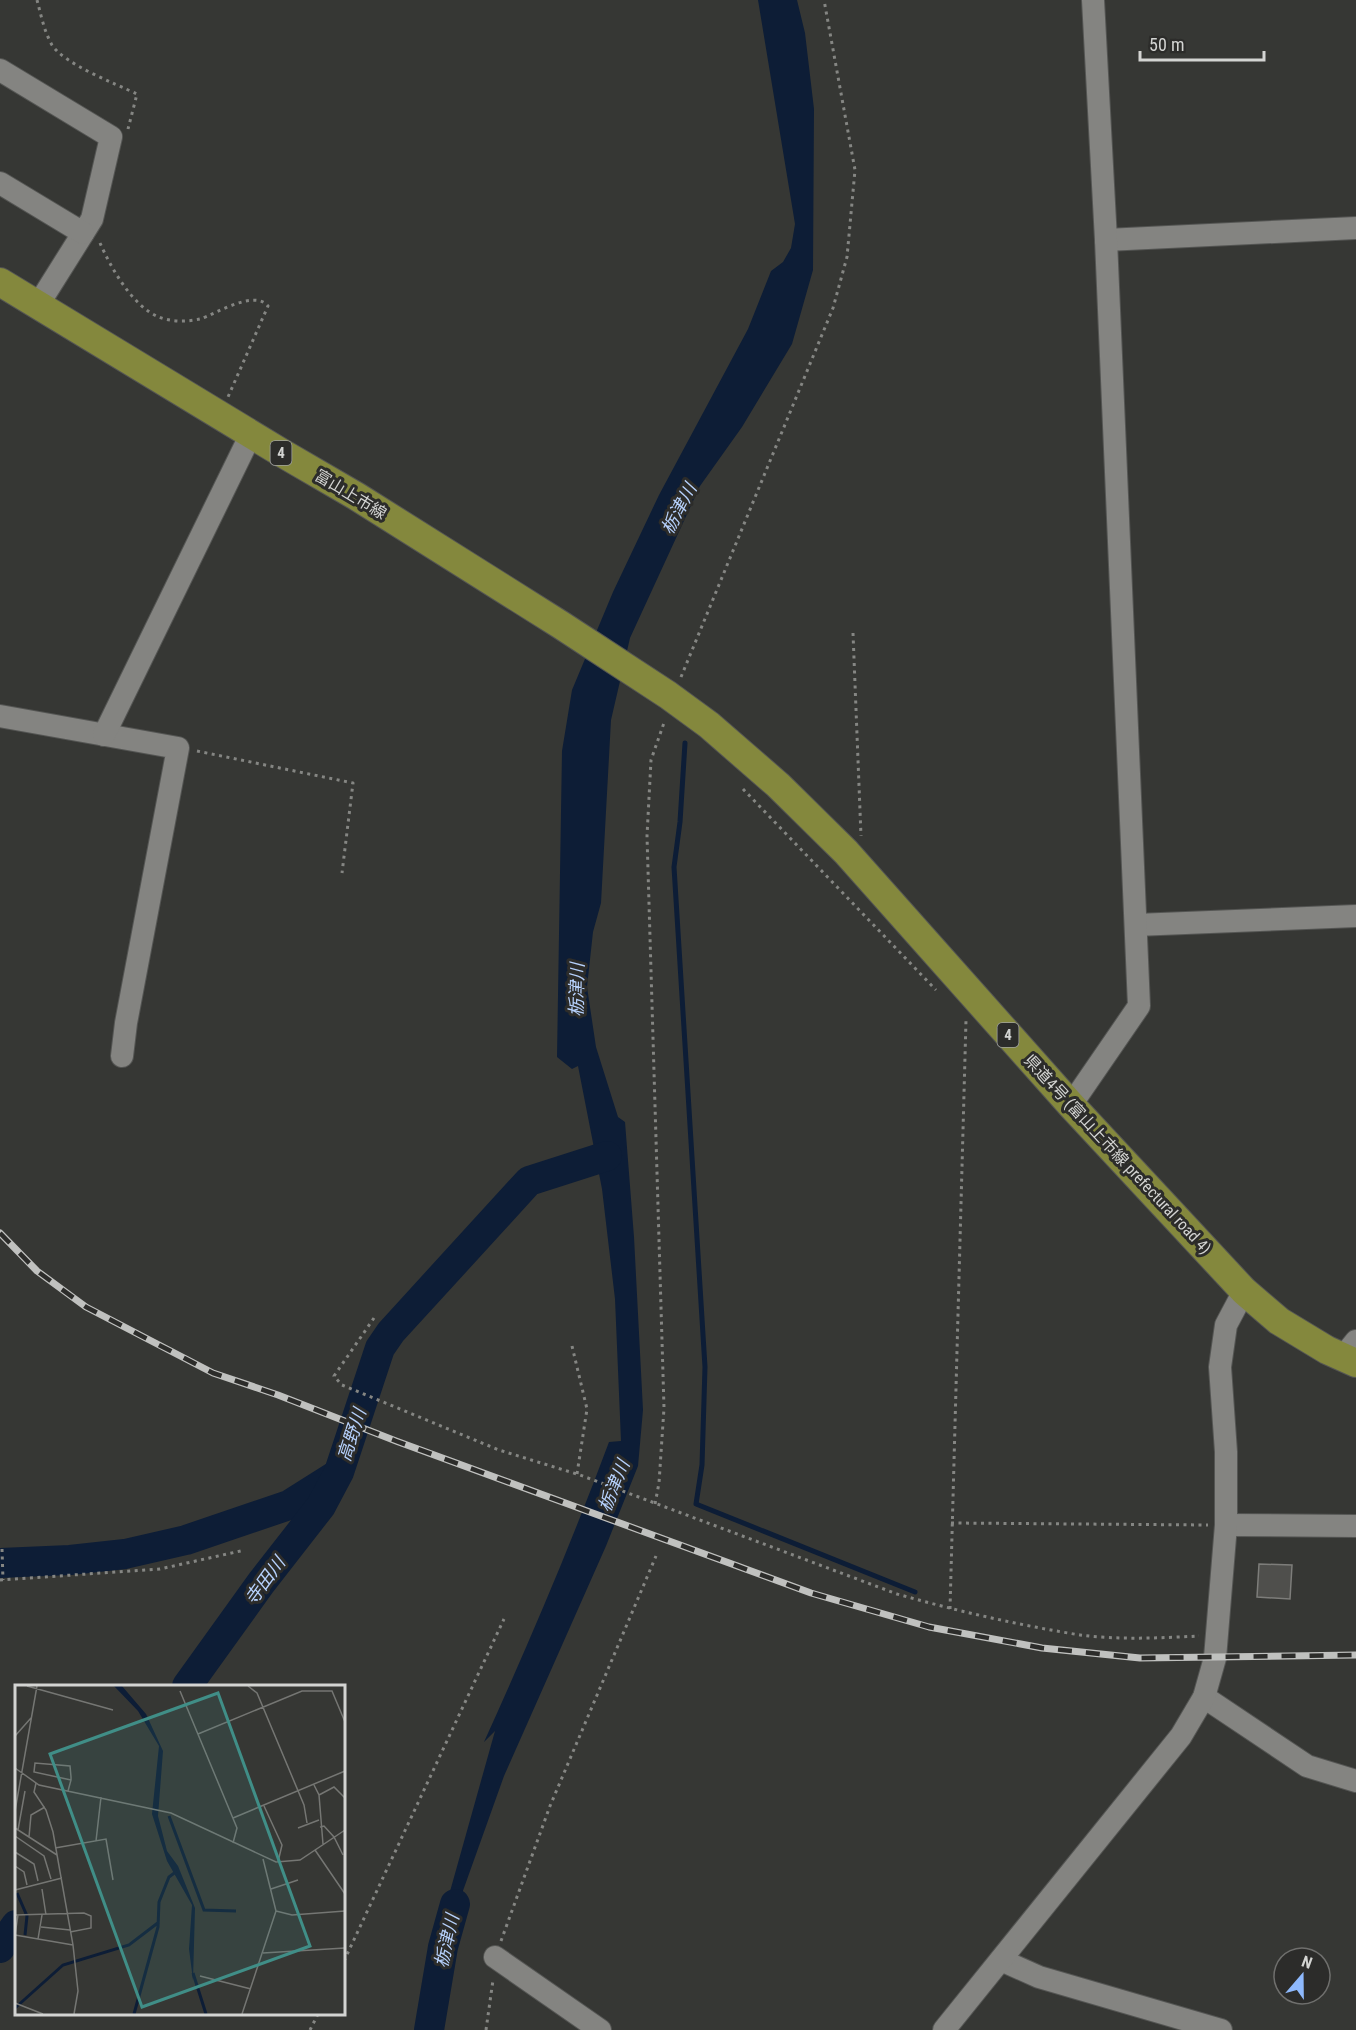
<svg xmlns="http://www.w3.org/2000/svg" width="1356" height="2030" font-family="'Roboto Condensed','Noto Sans JP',sans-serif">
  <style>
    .water { fill: #0d1d36 }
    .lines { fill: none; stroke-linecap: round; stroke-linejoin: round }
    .stream { stroke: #0d1d36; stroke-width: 5 }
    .river { stroke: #0d1d36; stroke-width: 30 }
    .building { fill: #4f4f4c; stroke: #7d7d7a; stroke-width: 1.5 }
    .minor-casing { stroke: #545553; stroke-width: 24 }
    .major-casing { stroke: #545553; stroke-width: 30 }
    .path { stroke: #858683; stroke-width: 3; stroke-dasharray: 3 4.5; stroke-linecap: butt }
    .minor { stroke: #848481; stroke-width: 22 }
    .major { stroke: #84883d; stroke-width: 28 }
    .rail-casing { stroke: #c0c1bf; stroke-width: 7 }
    .rail { stroke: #2c2c2a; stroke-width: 4.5; stroke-dasharray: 14; stroke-linecap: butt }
    .labels { text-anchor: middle; stroke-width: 6; stroke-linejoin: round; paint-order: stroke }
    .shield { fill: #2c2c2a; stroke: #a1a2a0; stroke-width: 1.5 }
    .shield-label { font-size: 15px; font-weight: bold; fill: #d3d4d2 }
    .street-label { font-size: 16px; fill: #d3d4d2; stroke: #2c2c2a }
    .water-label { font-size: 18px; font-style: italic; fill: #b6d1fc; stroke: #2c2c2a }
    .inset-river { fill: none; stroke: #0d1d36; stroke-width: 3 }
    .inset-road { fill: none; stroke: #757673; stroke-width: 1.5 }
    .view { fill: #408e87; fill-opacity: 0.15; stroke: #408e87; stroke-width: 3 }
    .inset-edge { fill: none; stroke: #d3d4d2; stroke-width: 3 }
  </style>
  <rect width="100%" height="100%" fill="#363734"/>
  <path class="water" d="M758,0H797L805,33L814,109L813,270L792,344L742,427L700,486L630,638L611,720L601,903L593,932L587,987L596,1047L618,1117L625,1122L634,1237L643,1410L638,1466L606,1546L504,1776L435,1969L442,1920L495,1731L484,1742C529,1643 571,1544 609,1442L621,1441L615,1299L602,1189L578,1066L572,1069L557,1057L562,751L572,690L613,592L659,495L748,329L771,271L783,262L791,248L795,224Z"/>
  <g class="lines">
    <path class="stream" d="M685,743L680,822L674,867L705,1367L702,1465L696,1504L915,1592"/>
    <g class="river">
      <path d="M0,1563L70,1560L125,1554L186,1540L289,1505L335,1476"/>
      <path d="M187,1686L261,1583L321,1506L339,1472L380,1348L391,1332L529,1181L607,1156"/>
      <path d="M0,1948L16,1925"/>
      <path d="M429,2030L443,1947L455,1904"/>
    </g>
  </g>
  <path class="building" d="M1259,1564L1292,1565L1290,1599L1257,1597Z"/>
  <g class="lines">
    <defs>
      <g id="minor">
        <path d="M0,70L111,137L92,219L38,305"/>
        <path d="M0,183L83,233"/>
        <path d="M1106,240L1356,228"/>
        <path d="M0,716L178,748L126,1023L122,1056"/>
        <path d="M104,735L251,434"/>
        <path d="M1136,925L1356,916"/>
        <path d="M1071,1105L1139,1006L1106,240L1093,0"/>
        <path d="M1343,1357L1356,1341"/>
        <path d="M1226,1525L1356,1526"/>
        <path d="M1204,1697L1307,1766L1356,1781"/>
        <path d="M495,1957L600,2030"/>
        <path d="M1001,1960L1039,1977L1221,2030"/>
        <path d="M944,2030L1181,1736L1204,1697L1215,1658L1226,1525V1452L1220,1367L1226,1325L1244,1291"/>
      </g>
      <path id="major" d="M0,282L282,453L356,496L561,625L668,695L709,725L778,785L846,852L1071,1105L1244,1291L1279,1321L1327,1350L1356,1363"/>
    </defs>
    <use href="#minor" class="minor-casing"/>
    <use href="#major" class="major-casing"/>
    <g class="path">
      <path d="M37,0C41,15 44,31 52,45C64,64 116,84 137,94L128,129"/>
      <path d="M100,243C111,268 133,307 159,317C171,322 187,322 200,319C216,314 254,289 268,306L228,397"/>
      <path d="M853,633L861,836"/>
      <path d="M681,677L833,308L847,257L855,170L824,0"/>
      <path d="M197,751L353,783L342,873"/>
      <path d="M743,789L936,990"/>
      <path d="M374,1318L334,1376L342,1385L499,1450L580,1475L897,1594C957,1611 1018,1625 1080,1635C1117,1640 1162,1638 1199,1636"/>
      <path d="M572,1346L587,1409L577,1474"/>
      <path d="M655,1504L659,1483L664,1408L647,836L651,760L665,720"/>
      <path d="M951,1523L1208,1525"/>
      <path d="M2,1549L3,1580"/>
      <path d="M0,1580L160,1569L245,1550"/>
      <path d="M950,1609L966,1020"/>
      <path d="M501,1941L550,1806L656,1556"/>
      <path d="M344,1961L504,1619"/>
      <path d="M310,2030L318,2014"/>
      <path d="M486,2030L493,1980"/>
    </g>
    <use href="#minor" class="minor"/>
    <use href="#major" class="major"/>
    <defs>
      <path id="rail" d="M0,1233L37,1271L86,1307L213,1373L278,1395L396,1441L811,1593L929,1627L1042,1648L1140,1658L1356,1655"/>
    </defs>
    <use href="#rail" class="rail-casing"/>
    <use href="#rail" class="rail"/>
  </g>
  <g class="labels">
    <g class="shield">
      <rect x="270.5" y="441" width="21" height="24" rx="4.5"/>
      <rect x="997.5" y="1023" width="21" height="24" rx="4.5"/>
    </g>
    <g class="shield-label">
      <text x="281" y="458">4</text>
      <text x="1008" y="1040">4</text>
    </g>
    <g class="street-label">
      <text transform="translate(351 494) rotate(31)" y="6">富山上市線</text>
      <text transform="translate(1118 1154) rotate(47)" y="6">県道4号 (富山上市線 prefectural road 4)</text>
    </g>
    <g class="water-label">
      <text transform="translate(679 509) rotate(-62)" y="6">栃津川</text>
      <text transform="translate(577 990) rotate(-89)" y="6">栃津川</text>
      <text transform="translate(352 1435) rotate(-72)" y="6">高野川</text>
      <text transform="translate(614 1486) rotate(-68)" y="6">栃津川</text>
      <text transform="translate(265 1581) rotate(-54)" y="6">寺田川</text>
      <text transform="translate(447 1941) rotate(-77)" y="6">栃津川</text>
    </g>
  </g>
  <g transform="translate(15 1685)">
    <rect width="330" height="330" fill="#363734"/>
    <path d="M99,1H107L131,29L148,66L143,131L152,166L163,181L180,223L178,295L174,264L177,220L152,176L137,129L144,61L123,26Z" fill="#0d1d36"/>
    <path class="inset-river" d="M154,131L189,225L221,226M2,208L12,231L10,250M178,288L191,329M0,323L48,280L114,260L144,237M119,329L143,242L144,217L154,192L162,186"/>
    <path class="inset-road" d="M12,1L98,25M233,1L242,8L289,120L292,138M165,6L222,143L218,158M183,49L287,6H317L330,37M0,51L16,33M0,83L24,100L156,128L261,177L285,175L330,145M21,98L19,107L31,125L38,147L58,260L63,306L59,329M299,100L304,110L308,159M53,106L56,95V92L55,81L20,78L19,87L56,95M304,110L319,102L330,113M249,121L267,160L263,177M0,126L22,1M218,133L330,86M305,142L309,141L319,152L328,170M0,143L42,170M283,143L304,135M3,145L10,106M0,151L29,171L36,194M14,152L16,130L30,122M81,156L86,112M40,163L91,154L98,195M300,165L330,209M0,167L19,179L23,196M0,181L9,187L12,200M27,204L31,230M256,204L283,195M0,205L47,193M261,226L277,230L330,226M0,230L69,228L76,231V243L55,247M26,242L55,245M0,250L58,260M0,250L3,230M23,254L27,230M248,268L330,263M185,291L236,304M0,318L28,329M227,329L261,226L248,174"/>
    <path class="view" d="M203,8L295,261L127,322L35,69Z"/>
    <rect width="330" height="330" class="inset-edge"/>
  </g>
  <g transform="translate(1302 1976) rotate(20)"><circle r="28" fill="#2c2c2a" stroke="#6f6f6d" stroke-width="1.5"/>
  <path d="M0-4.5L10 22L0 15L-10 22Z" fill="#8eb9fd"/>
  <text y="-9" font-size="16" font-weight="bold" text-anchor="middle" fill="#d3d4d2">N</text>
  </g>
  <path d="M1140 51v9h124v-9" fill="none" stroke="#d3d4d2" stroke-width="3"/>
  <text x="1149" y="51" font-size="18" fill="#d3d4d2" stroke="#2c2c2a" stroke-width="4.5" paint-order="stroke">50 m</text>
</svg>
